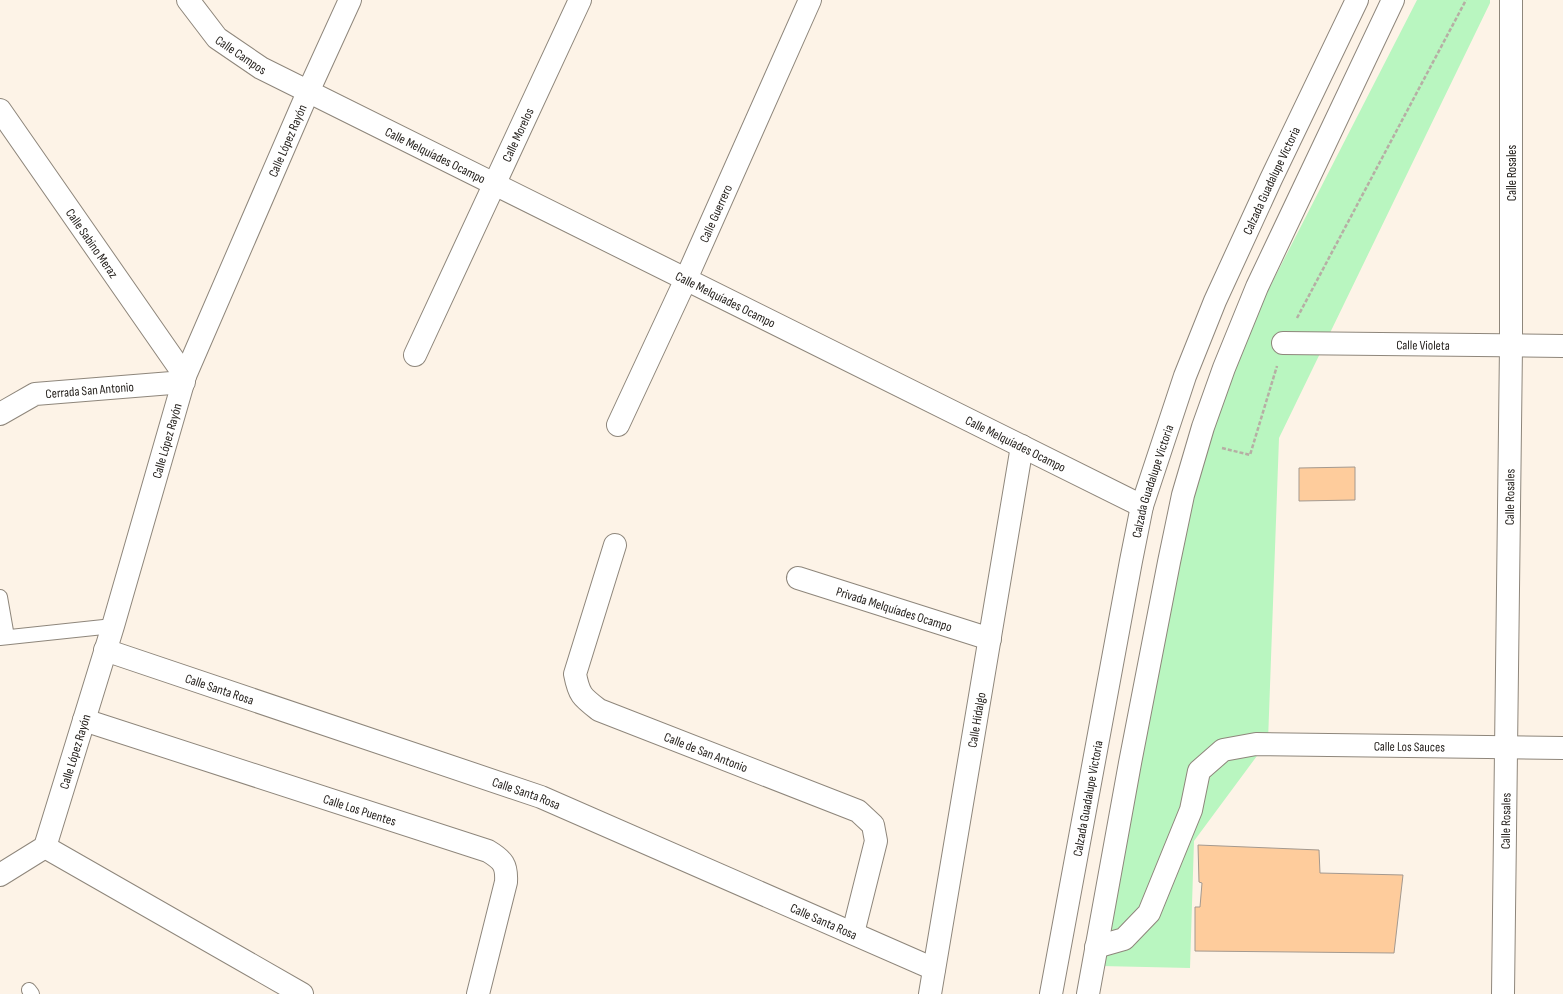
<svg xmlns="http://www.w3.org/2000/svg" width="1563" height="994" font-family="'Sofia Sans Condensed',sans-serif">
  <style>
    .green { fill: #b9f6c0 }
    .building { fill: #fecc9c; stroke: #a4998f }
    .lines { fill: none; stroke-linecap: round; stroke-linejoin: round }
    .service-casing { stroke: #8e867b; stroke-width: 16 }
    .minor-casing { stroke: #8e867b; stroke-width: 24 }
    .primary-casing { stroke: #8e867b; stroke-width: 24 }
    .path { stroke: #b6aea4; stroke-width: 2.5; stroke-dasharray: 4 2; stroke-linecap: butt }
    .service { stroke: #fff; stroke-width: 14 }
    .minor { stroke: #fff; stroke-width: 22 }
    .primary { stroke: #fff; stroke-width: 22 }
    .labels { text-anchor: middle; stroke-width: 4; stroke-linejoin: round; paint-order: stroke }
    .street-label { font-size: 13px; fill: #27231f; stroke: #fff }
  </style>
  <rect width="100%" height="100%" fill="#fdf3e7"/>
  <path class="green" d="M1417,0H1490V3L1279,438L1268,741L1194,841L1190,968L1101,966L1137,739L1219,386Z"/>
  <g class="building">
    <path d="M1355,467V500L1299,501V468Z"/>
    <path d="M1198,845L1319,850L1320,873L1403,875L1394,953L1195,951V907H1200L1202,883L1199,882Z"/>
  </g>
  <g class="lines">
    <defs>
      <g id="service">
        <path d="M0,597L7,637"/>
        <path d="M0,638L113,626"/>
        <path d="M29,990L32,994"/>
      </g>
      <g id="minor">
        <path id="s1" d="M188,0L217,38L261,68L1142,506"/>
        <path id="s2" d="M0,110L185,376"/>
        <path id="s3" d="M1283,343L1563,346"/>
        <path id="s4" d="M415,355L580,0"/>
        <path id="s5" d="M0,414L35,394L184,382"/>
        <path id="s6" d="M618,425L686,279L810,0"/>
        <path id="s7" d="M615,545L575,674C579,695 582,697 599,710L858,811L873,825L876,841L853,933"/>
        <path id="s8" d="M798,578L990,639"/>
        <path id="s9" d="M105,650L541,797L934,969"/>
        <path id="s10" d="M84,720L488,851C503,860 507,865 506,882L478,994"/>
        <path d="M45,847L302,994"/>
        <path id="s11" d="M0,875L45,847L113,626L185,376L308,92L350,0"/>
        <path id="s12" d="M1096,947L1124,939L1149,913L1191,810L1199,771L1223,750L1256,744L1563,748"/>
        <path id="s13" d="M930,994L1022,446"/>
        <path id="s14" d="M1503,994L1511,346V0"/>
      </g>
      <g id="primary">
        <path id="s15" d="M1051,994L1131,561L1142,506L1185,376L1215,301L1271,179L1357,0"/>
        <path d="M1088,994L1130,763L1169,562L1183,495L1203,427L1224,368L1257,287L1393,0"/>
      </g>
    </defs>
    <use href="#service" class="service-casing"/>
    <use href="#minor" class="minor-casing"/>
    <use href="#primary" class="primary-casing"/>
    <g class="path">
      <path d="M1297,318L1466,0"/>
      <path d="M1222,448L1250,455L1277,366"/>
    </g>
    <use href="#service" class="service"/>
    <use href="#minor" class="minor"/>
    <use href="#primary" class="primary"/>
  </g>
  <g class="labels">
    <g class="street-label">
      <text dy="5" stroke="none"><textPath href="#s1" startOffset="77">Calle Campos</textPath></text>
      <text dy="5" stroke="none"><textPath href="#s4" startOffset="243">Calle Morelos</textPath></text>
      <text dy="5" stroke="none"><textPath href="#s11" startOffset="801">Calle López Rayón</textPath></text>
      <text dy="5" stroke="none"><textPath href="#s1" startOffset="296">Calle Melquíades Ocampo</textPath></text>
      <text transform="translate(1511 173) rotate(-90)" y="5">Calle Rosales</text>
      <text dy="5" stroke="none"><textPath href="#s15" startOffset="847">Calzada Guadalupe Victoria</textPath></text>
      <text dy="5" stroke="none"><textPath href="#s6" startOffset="233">Calle Guerrero</textPath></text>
      <text dy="5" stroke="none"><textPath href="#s2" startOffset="162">Calle Sabino Meraz</textPath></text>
      <text dy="5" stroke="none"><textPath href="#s1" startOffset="620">Calle Melquíades Ocampo</textPath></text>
      <text dy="5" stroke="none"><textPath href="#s3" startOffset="140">Calle Violeta</textPath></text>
      <text dy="5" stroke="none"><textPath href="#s5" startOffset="95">Cerrada San Antonio</textPath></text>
      <text dy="5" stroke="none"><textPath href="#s11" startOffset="477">Calle López Rayón</textPath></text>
      <text dy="5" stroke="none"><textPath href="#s1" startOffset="944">Calle Melquíades Ocampo</textPath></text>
      <text dy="5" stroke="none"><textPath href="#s15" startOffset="523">Calzada Guadalupe Victoria</textPath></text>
      <text dy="5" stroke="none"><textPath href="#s14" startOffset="497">Calle Rosales</textPath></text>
      <text dy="5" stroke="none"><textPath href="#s8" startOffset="101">Privada Melquíades Ocampo</textPath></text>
      <text dy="5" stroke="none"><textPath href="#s9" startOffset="121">Calle Santa Rosa</textPath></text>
      <text dy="5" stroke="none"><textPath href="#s13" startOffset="278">Calle Hidalgo</textPath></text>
      <text dy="5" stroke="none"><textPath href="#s12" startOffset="435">Calle Los Sauces</textPath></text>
      <text dy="5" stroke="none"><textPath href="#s11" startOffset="153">Calle López Rayón</textPath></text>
      <text dy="5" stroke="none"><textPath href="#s7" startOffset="295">Calle de San Antonio</textPath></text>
      <text dy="5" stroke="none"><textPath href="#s9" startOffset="445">Calle Santa Rosa</textPath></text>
      <text dy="5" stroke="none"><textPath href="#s15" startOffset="199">Calzada Guadalupe Victoria</textPath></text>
      <text dy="5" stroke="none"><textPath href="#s10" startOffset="290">Calle Los Puentes</textPath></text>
      <text dy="5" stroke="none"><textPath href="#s14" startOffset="173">Calle Rosales</textPath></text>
      <text dy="5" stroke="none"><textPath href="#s9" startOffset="769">Calle Santa Rosa</textPath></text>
    </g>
  </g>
</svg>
